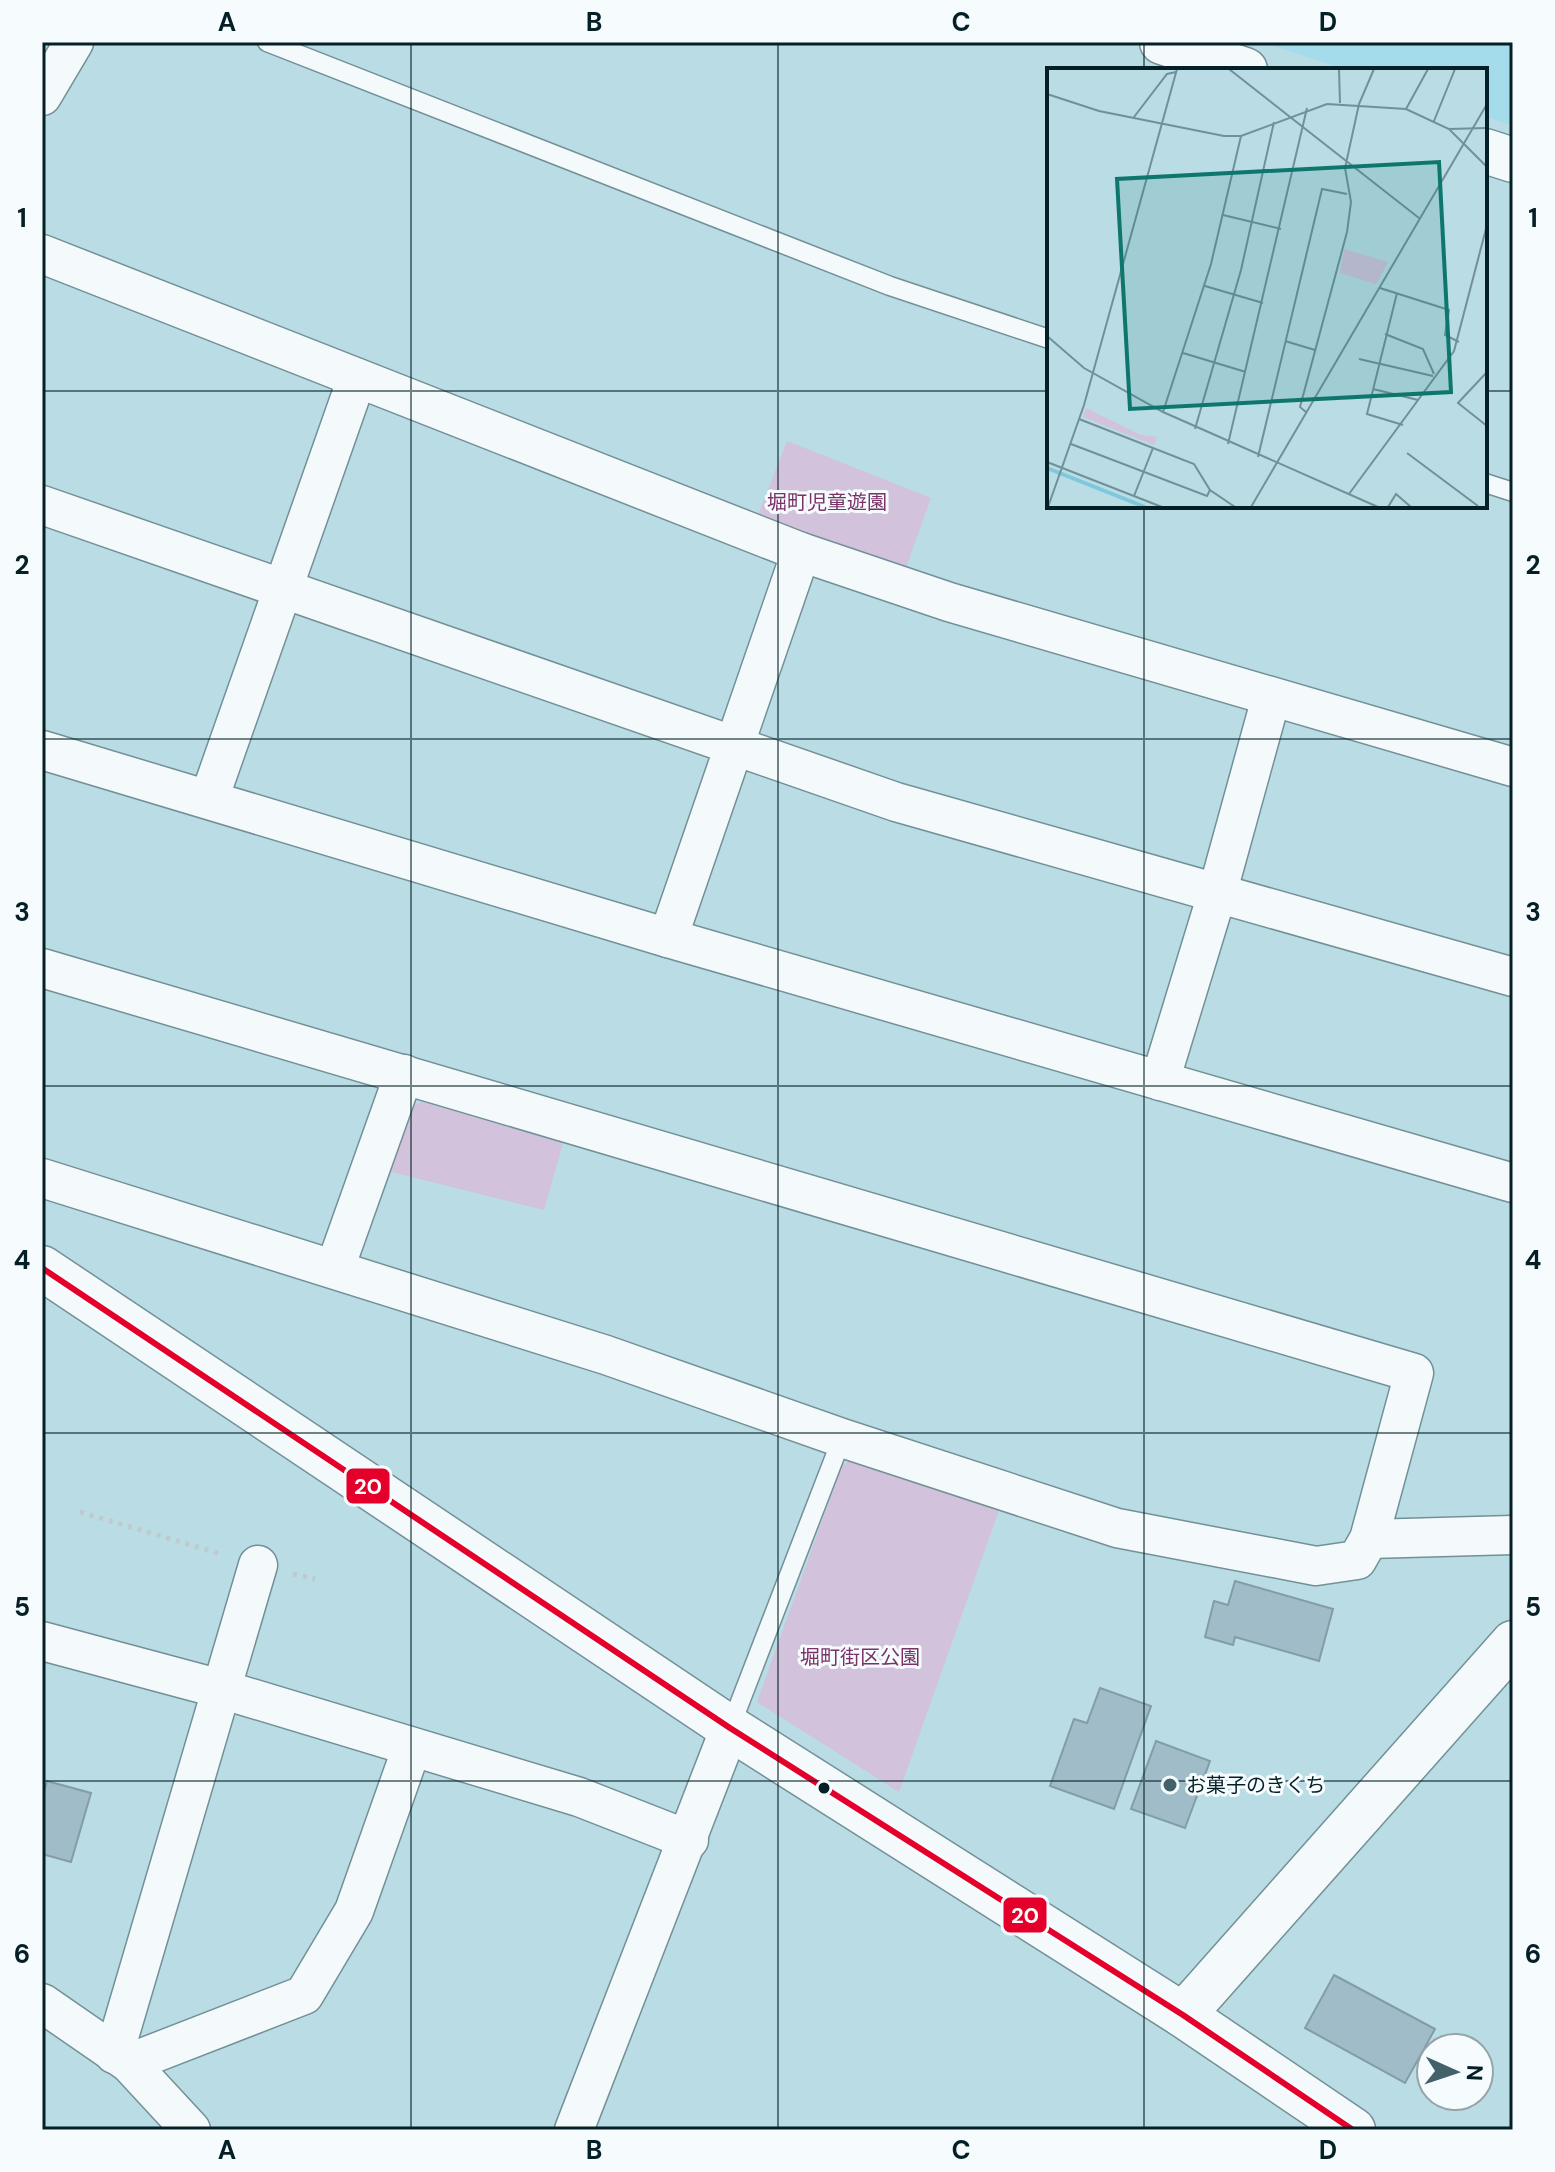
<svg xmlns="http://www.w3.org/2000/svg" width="1555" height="2172" font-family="'DM Sans','Noto Sans JP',sans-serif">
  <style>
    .built { fill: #a4dcec }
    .green { fill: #d2c2dc }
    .building { fill: #9fbcc8; stroke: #849ca6; stroke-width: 2 }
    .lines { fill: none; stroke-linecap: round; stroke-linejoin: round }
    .service-casing { stroke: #739097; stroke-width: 21 }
    .minor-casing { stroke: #739097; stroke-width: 41 }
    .tertiary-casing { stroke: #739097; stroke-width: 47 }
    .path { stroke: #bfcacd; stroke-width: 5; stroke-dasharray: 4 6; stroke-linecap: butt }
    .service { stroke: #f4fafb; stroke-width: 18 }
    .minor { stroke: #f4fafb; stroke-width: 38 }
    .tertiary { stroke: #f4fafb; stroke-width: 44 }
    .bus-1-casing { stroke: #f6fcfe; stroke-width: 12 }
    .bus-1 { stroke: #e4002b; stroke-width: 6 }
    .grid { fill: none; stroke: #041f26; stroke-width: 2; stroke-opacity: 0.55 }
    .poi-dot { fill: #436169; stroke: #f6fcfe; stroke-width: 3 }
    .bus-dot { fill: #041f26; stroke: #f6fcfe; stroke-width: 3 }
    .labels { text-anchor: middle; stroke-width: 6; stroke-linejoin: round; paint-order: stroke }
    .park-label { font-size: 20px; fill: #7a3168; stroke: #f6fcfe }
    .poi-label { font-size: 20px; fill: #041f26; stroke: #f6fcfe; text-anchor: start }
    .inset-river { fill: none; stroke: #7ec8db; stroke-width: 4 }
    .inset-road { fill: none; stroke: #719099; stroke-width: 2 }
    .view { fill: #0f766e; fill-opacity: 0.15; stroke: #0f766e; stroke-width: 4 }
    .inset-edge { fill: none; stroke: #041f26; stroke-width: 4 }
    .line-badge { stroke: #f6fcfe; stroke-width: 3 }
    .badge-label { font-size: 22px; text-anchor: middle; font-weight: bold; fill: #fff }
    .neatline { fill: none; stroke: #041f26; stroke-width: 3 }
    .grid-label { font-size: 26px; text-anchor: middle; font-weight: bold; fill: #041f26 }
  </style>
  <rect width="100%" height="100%" fill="#b9dce5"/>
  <path class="built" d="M1262,42H1513V126L1485,116V70H1346Z"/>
  <g class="green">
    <path d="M787,441L931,498L904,573L756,520Z"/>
    <path d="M422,1102L563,1143L544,1210L388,1171L409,1107Z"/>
    <path d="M863,1455L1003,1499L899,1792L757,1702L842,1465Z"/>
  </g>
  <g class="building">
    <path d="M1235,1581L1333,1609L1319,1661L1235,1637L1233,1645L1205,1637L1214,1601L1228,1605Z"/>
    <path d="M1100,1688L1151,1706L1114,1809L1050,1786L1074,1719L1087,1723Z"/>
    <path d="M1156,1741L1210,1761L1185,1828L1131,1809Z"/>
    <path d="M47,1781L91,1793L71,1862L42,1854V1799Z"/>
    <path d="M1334,1975L1435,2029L1405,2083L1305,2028Z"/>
  </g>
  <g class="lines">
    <defs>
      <g id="service">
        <path d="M267,42L890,286L1049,339"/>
        <path d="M1485,483L1513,492"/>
        <path d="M730,1728L842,1438"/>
      </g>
      <g id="minor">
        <path d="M42,96L74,42"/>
        <path d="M42,254L801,552L949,602L1513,767"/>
        <path d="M42,505L896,802L1513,977"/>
        <path d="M42,750L668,938L1513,1183"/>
        <path d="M209,799L357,378"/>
        <path d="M668,938L801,552"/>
        <path d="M42,968L1414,1373L1369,1539L1357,1560L1316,1566L1117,1528L842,1438L606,1355L42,1178"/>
        <path d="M1160,1081L1217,894L1271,698"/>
        <path d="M335,1268L404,1074"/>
        <path d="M1369,1539L1513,1535"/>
        <path d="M42,1641L221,1689L579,1797L689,1840"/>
        <path d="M42,2003L129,2063L191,2130"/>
        <path d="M114,2054L258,1565"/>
        <path d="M129,2063L304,1995L354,1911L412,1747"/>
        <path d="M574,2130L730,1728"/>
      </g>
      <g id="tertiary">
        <path d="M1162,42L1245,70"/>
        <path d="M1485,151L1513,160"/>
        <path d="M42,1268L730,1728L1183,2015L1353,2130"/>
        <path d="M1183,2015L1513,1643"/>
      </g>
    </defs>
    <use href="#service" class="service-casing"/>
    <use href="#minor" class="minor-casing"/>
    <use href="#tertiary" class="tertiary-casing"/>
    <g class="path">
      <path d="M80,1512L221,1554"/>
      <path d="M293,1574L315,1579"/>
    </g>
    <use href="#service" class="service"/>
    <use href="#minor" class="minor"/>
    <use href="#tertiary" class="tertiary"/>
    <defs>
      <path id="bus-1" d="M42,1268L730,1728L1183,2015L1353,2130"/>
    </defs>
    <use href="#bus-1" class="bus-1-casing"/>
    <use href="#bus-1" class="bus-1"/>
  </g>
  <path class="grid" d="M411,42V2130M778,42V2130M1144,42V70M42,391H1049M1485,391H1513M1144,506V2130M42,739H1513M42,1086H1513M42,1433H1513M42,1781H1513"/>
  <circle class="poi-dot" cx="1170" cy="1785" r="8"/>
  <circle class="bus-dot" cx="824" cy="1788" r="7"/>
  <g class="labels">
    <g class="park-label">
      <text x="827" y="509">堀町児童遊園</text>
      <text x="860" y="1664">堀町街区公園</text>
    </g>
    <g class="poi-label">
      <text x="1186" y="1792">お菓子のきくち</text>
    </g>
  </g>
  <g transform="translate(1047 68)">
    <rect width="440" height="440" fill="#b9dce5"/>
    <path d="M297,181L341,194L329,216L293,205ZM39,340L94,367L110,369L107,377L36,349Z" fill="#d2c2dc"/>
    <path class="inset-river" d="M0,400L98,439"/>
    <path class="inset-road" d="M182,1L372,150M292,1L293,35M0,26L52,43L177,68H194L280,36L359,41L402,61L440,99M359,41L381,1M87,49L120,6L129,4M387,53L408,1M402,61L440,60M176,147L234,161M158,218L216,235M333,220L402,242L398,267L412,274M350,225L320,346L356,357M338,266L376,281L387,306M0,268L37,300L116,344L331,439M238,273L268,282M136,285L199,304M312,291L386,308M440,304L411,335L440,358M326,321L371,332M116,344L164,196L194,68M259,344L253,339L300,164L304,134L298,100L312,36L327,1M32,351L147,396L163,422L188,439M148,361L194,202L227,54M24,376L160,428L163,422M181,376L260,40M360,385L431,438M211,389L275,121L300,126M0,394L115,439M302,426L407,283L440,157M87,428L106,380M1,439L37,337L130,1M204,439L440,36M341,439L349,426L364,439"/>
    <path class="view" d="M392,94L404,324L83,341L70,111Z"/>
    <rect width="440" height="440" class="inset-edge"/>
  </g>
  <g class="line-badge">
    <rect x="345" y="1467" width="46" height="38" rx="8" fill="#e4002b"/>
    <rect x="1002" y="1896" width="46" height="38" rx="8" fill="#e4002b"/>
  </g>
  <g class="badge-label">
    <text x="368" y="1494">20</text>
    <text x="1025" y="1923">20</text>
  </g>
  <rect width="1555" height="2172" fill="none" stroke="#f6fcfe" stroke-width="88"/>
  <g transform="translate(1455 2072) rotate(93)"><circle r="38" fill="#f6fcfe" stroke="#95a4a8" stroke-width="2"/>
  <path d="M0-6L14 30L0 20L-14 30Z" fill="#436169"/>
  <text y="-12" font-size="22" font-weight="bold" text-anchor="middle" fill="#041f26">N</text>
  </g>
  <rect x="44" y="44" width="1467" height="2084" class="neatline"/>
  <g class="grid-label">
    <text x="227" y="31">A</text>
    <text x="594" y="31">B</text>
    <text x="961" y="31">C</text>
    <text x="1328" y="31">D</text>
    <text x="22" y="227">1</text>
    <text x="1533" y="227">1</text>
    <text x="22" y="574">2</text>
    <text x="1533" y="574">2</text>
    <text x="22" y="921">3</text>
    <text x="1533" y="921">3</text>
    <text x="22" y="1269">4</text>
    <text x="1533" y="1269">4</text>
    <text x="22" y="1616">5</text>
    <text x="1533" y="1616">5</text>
    <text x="22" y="1963">6</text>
    <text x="1533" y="1963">6</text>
    <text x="227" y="2159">A</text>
    <text x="594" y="2159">B</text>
    <text x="961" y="2159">C</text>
    <text x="1328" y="2159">D</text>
  </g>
</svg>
